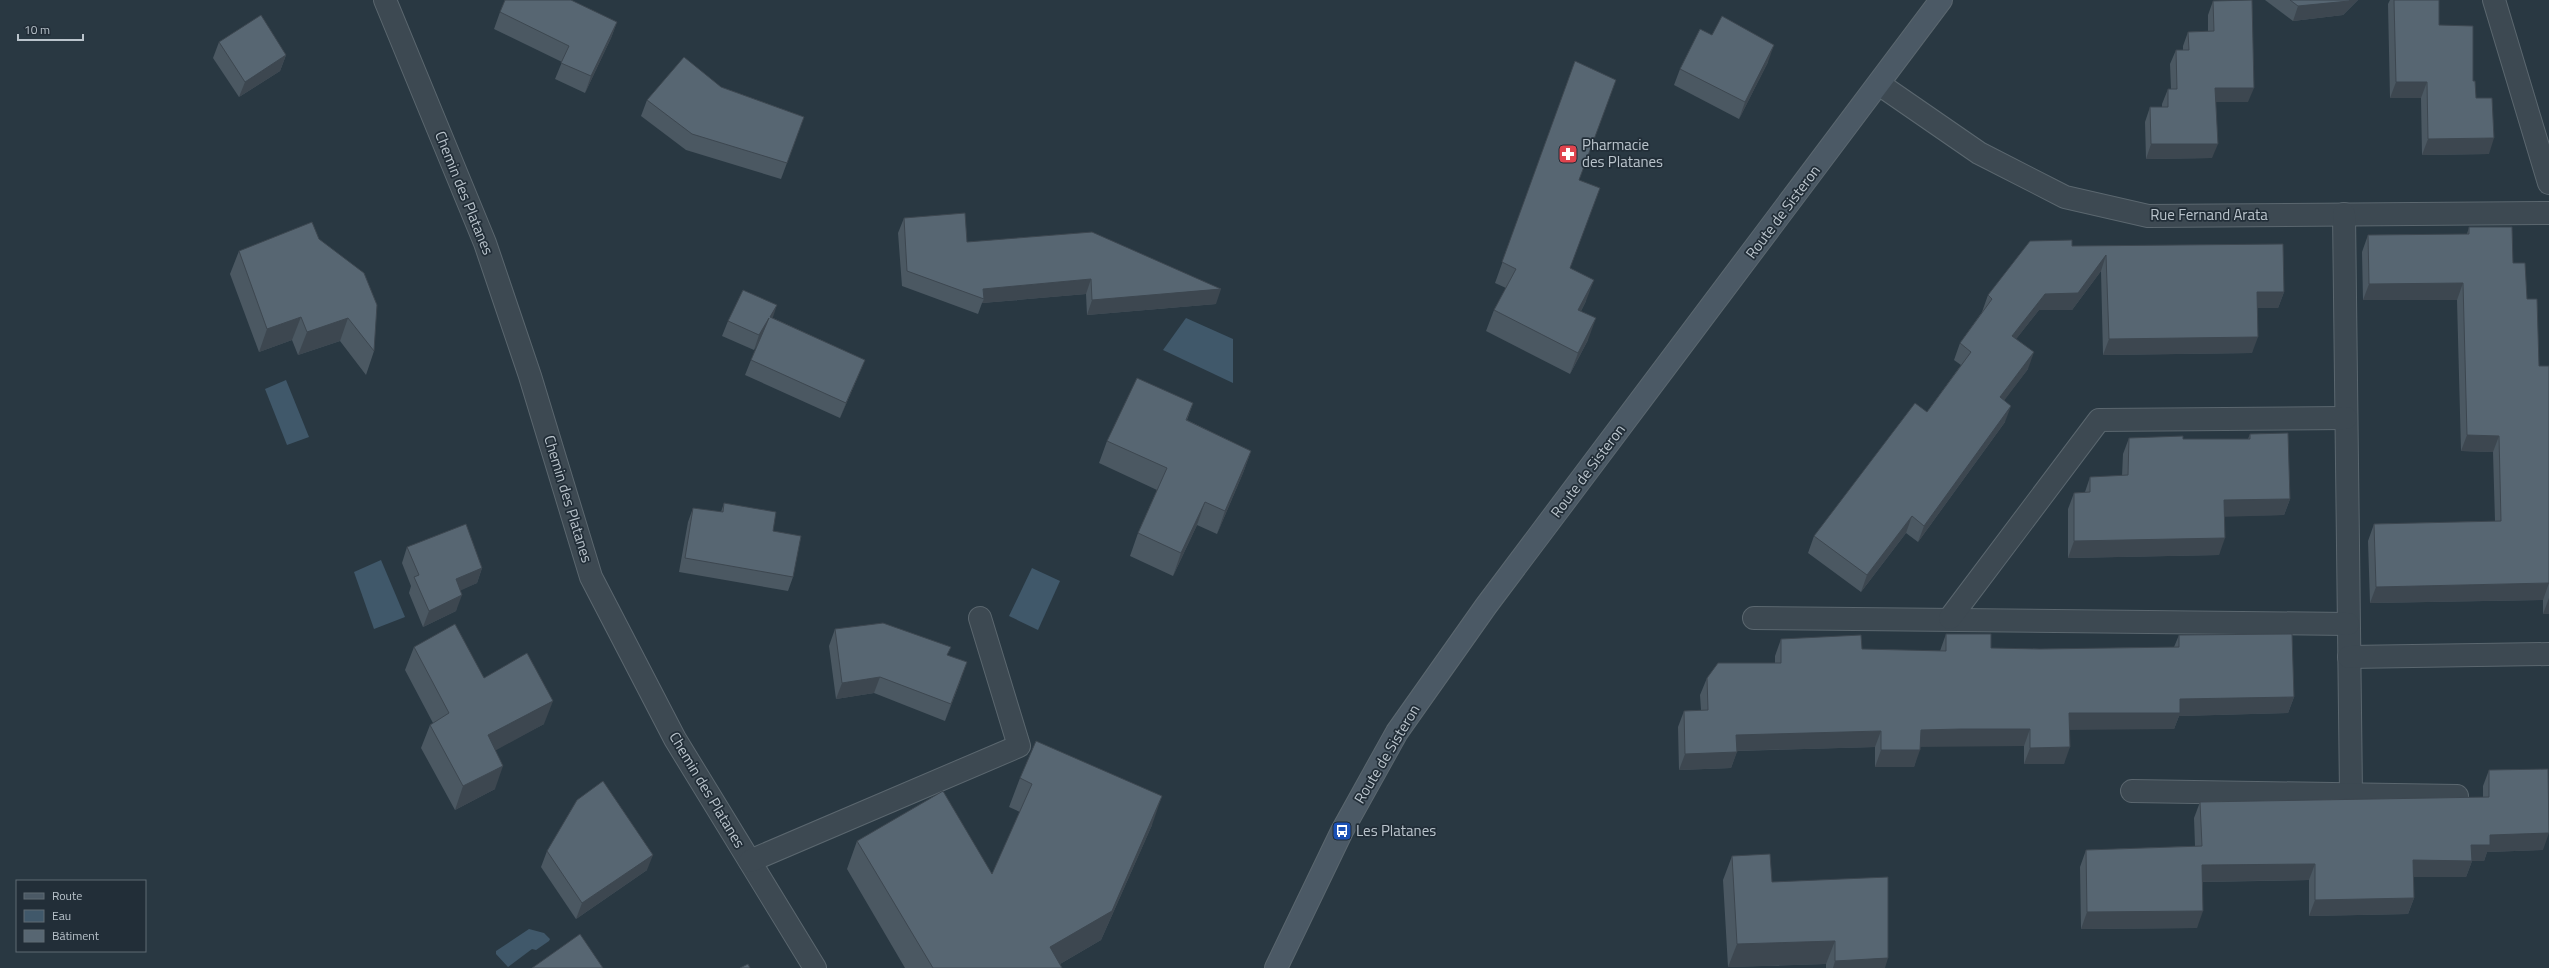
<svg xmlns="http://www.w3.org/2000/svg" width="2549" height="968" font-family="'Titillium Web',sans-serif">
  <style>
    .water { fill: #40586a }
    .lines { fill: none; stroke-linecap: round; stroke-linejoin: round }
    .street-casing { stroke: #5b676f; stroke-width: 24 }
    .secondary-casing { stroke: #5b676f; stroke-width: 24 }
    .street { stroke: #3d4952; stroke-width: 22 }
    .secondary { stroke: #4b5965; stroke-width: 22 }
    .wall { fill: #4b5862 }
    .shaded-wall { fill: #3d4750 }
    .building { fill: #576672; stroke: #3d4750 }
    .labels { text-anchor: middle; stroke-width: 3.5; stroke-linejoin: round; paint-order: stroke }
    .poi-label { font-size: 15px; fill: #bac4cc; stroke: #222e38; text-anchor: start }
    .street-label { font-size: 15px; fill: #bac4cc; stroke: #222e38 }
  </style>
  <rect width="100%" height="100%" fill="#293842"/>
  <g class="water">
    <path d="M1186,318L1233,339V383L1163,350Z"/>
    <path d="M286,380L309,437L287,445L265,389Z"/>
    <path d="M381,560L405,617L374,629L354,572Z"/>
    <path d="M1032,568L1060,581L1038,630L1009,616Z"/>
    <path d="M529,929L544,933L550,939L549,941L536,950L532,949L508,967L496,954V951Z"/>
  </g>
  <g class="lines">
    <defs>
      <g id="street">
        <path d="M385,0L485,243L530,376L591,577L675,739L815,968"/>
        <path d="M2494,0L2549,183"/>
        <path d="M1879,84L1979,153L2065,197L2148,216L2549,213"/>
        <path d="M2344,214L2351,794"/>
        <path d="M1754,618L2348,624"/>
        <path d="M1950,618L2099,420L2346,418"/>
        <path d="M2349,657L2549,654"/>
        <path d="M2132,791L2457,796"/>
        <path d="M750,861L1019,746L980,618"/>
      </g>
      <path id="secondary" d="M1276,968L1342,831L1397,732L1486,606L1941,0"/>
    </defs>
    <use href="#street" class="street-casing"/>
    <use href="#secondary" class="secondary-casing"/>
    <use href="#street" class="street"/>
    <use href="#secondary" class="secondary"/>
  </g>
  <g class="wall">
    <path d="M2265,0H2358L2343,15L2293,21Z"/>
    <path d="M2390,0H2439V25L2473,81L2476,98L2489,154L2422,155L2421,98H2390L2388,4Z"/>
    <path d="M2213,1L2248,102H2216L2212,158L2146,159L2145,122L2150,107H2162V104L2168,89H2171L2170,64L2176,50H2183V46L2188,32L2208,31V15Z"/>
    <path d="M500,12L617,22L611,38L585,93L555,79L562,62L494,29Z"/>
    <path d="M1712,35L1768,62L1739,119L1674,85L1680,69Z"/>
    <path d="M219,42L286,55L280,71L239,97L213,58Z"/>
    <path d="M1575,61L1579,180L1570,268L1586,301L1581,311L1588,340L1570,374L1486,331L1494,310L1506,288L1495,283Z"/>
    <path d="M721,87L804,117L781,179L686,150L641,116L647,100Z"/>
    <path d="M904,218L967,242L1216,304L1087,315L1086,294L982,303L978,314L902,286L898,233Z"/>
    <path d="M2469,227L2513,263L2527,299L2539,366H2549V614H2543V600L2370,603L2368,541L2374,524L2495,521L2493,452L2461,451L2457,300H2363L2362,252L2368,235L2467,234Z"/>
    <path d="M319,239L374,351L366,375L340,341L298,355L292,340L259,352L230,274L239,251Z"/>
    <path d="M2072,246L2284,292L2278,308H2257L2252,353L2103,355L2101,271L2072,310H2039L2016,339L2028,369L2004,400L2005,422L1918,542L1906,533L1861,592L1808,553L1814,536L1927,412L1961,365L1954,360L1960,343L1982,312L1988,295Z"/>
    <path d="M773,318L865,360L859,374L840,418L745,375L751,360L760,340L754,350L722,336L728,321Z"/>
    <path d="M1193,403L1187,420L1251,451L1243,473L1217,534L1197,525L1173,576L1130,556L1138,533L1157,490L1099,463L1107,441Z"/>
    <path d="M2250,434L2290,499L2284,515L2225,516L2219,555L2068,558V509L2074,493L2085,492L2090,477L2122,476L2123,454L2129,438L2183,439H2248Z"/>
    <path d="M724,503L773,531L793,577L788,591L679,572L688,522L693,508L721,512Z"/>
    <path d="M407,547L482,568L477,583L460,590L456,611L423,627L409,593L411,586L402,563Z"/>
    <path d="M835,629L948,655L961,679L945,721L874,693L836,699L829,646Z"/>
    <path d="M1946,634L1991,648L2040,649L2174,647L2179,635L2294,697L2288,713L2179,716L2174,729H2069L2064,764H2024V746H1920L1914,767H1875V747L1737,751L1731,768L1679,770L1678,727L1684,711L1701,710L1700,695L1707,678L1775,663V656L1781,639L1862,649L1940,651Z"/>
    <path d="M414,647L484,678L544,724L495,750V789L455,810L421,748L430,725L433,723L405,670Z"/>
    <path d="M2489,770L2543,850L2487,852L2484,861H2472L2466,877H2414V898L2408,914L2309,916V880L2203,882L2197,928L2081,929L2080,867L2086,850L2195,846L2194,818L2200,802L2483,797V786Z"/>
    <path d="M1020,778L1152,825L1101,940L1060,964L1062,968H905L847,869L857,841L992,874L1020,812L1009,807Z"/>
    <path d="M547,851L647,870L576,919L541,867Z"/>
    <path d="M1732,856L1772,882L1885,968H1826V964L1728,967L1723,880Z"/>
  </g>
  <g class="shaded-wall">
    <path d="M2350,0H2358L2343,15L2293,21L2298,6Z"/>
    <path d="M617,22L611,38L585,93L591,76Z"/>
    <path d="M1774,45L1768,62L1739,119L1745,102Z"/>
    <path d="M286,55L280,71L239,97L245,82Z"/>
    <path d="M2396,82H2427L2421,98H2390Z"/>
    <path d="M2215,88H2254L2248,102H2210Z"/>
    <path d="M2494,138L2489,154L2422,155L2428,139Z"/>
    <path d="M2151,144H2218L2212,158L2146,159Z"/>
    <path d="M2106,255L2101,271L2072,310H2039L2006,352L2012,336L2045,294Z"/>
    <path d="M1091,279L1086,294L982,303L984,299L983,289Z"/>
    <path d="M1594,280L1586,301L1571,331L1578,310Z"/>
    <path d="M2463,283L2457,300H2363L2369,284Z"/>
    <path d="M1221,289L1216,304L1087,315L1092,300Z"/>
    <path d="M2257,292H2284L2278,308H2251Z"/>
    <path d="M777,305L772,320L770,317Z"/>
    <path d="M301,317L292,340L259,352L267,329Z"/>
    <path d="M348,318L340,341L298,355L307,332Z"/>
    <path d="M769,318L764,333L754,350L759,335Z"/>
    <path d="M1596,318L1588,340L1570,374L1578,353Z"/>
    <path d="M2258,337L2252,353L2103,355L2109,339Z"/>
    <path d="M2034,352L2028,369L1994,414L2000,397Z"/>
    <path d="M865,360L859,374L840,418L846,403Z"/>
    <path d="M2011,406L2005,422L1918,542L1924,526Z"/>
    <path d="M2467,435L2499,436L2493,452L2461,451Z"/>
    <path d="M1251,451L1243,473L1217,534L1225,511Z"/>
    <path d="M2290,499L2284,515L2218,517L2224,500Z"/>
    <path d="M1205,502L1197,525L1173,576L1181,553Z"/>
    <path d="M1912,516L1906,533L1861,592L1867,575Z"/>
    <path d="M2225,538L2219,555L2068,558L2074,541Z"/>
    <path d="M482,568L477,583L451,595L456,579Z"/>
    <path d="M2549,583L2543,600L2370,603L2376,587Z"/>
    <path d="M462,595L456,611L423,627L429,611Z"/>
    <path d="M2549,598V614H2543Z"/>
    <path d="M967,662L961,679L945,721L951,704Z"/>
    <path d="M880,677L874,693L836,699L842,683Z"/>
    <path d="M2294,697L2288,713L2179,716L2174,729L2063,730L2069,713L2180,699Z"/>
    <path d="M553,701L544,724L480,759L488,735Z"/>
    <path d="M1961,729H2030L2024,746L1915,747L1921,730Z"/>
    <path d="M1881,731L1875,747L1730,751L1736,735Z"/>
    <path d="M2070,747L2064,764H2024L2030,748Z"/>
    <path d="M1881,750H1920L1914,767H1875Z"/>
    <path d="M1737,752L1731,768L1679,770L1685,754Z"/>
    <path d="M503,766L495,789L455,810L463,786Z"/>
    <path d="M1162,796L1152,825L1101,940L1053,968L1050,947Z"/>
    <path d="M2549,833L2543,850L2487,852L2484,861H2472L2466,877H2407L2413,860L2471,845L2490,835Z"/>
    <path d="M653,855L647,870L576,919L582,903Z"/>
    <path d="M2315,864L2309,880L2196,882L2202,865Z"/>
    <path d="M2414,898L2408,914L2309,916L2315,900Z"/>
    <path d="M2203,911L2197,928L2081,929L2087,912Z"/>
    <path d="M1835,941L1826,964L1728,967L1737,944Z"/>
    <path d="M1888,958L1885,968H1833L1835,961Z"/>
  </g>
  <g class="building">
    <path d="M505,0H571L617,22L591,76L561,63L569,46L500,12Z"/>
    <path d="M2252,0L2254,88H2215L2218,144H2151L2150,107H2168V89H2177L2176,50H2189L2188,32L2214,31L2213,1Z"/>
    <path d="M2290,0H2350L2349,1L2298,6Z"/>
    <path d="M2394,0H2439V25L2473,26V81H2475L2476,98H2492L2494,138L2428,139L2427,82H2396Z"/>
    <path d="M261,15L286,55L245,82L219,42Z"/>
    <path d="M1722,16L1774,45L1745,102L1680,69L1700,29L1712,35Z"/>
    <path d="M684,57L721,87L804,117L787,163L692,134L647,100Z"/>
    <path d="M1575,61L1616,80L1579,180L1600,188L1570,268L1594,280L1578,310L1596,318L1578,353L1494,310L1516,269L1502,262Z"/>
    <path d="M965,213L967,242L1092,232L1221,289L1092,300L1091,279L983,289L984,299L907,271L904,218Z"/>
    <path d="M312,222L319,239L364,273L377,305L374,351L348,318L307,332L301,317L267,329L239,251Z"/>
    <path d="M2469,227H2512L2513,263H2525L2527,299H2537L2539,366H2549V583L2376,587L2374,524L2501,521L2499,436L2467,435L2463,283L2369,284L2368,235L2469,234Z"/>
    <path d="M2072,240V246L2283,244L2284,292H2257L2258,337L2109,339L2106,255L2078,293L2045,294L2012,336L2034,352L2000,397L2011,406L1924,526L1912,516L1867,575L1814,536L1915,403L1927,412L1971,352L1960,343L1992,299L1988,295L2030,241Z"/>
    <path d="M743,290L777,305L770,317L865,360L846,403L751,360L769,318L759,335L728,321Z"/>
    <path d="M1137,378L1193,403L1186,420L1251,451L1225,511L1205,502L1181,553L1138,533L1167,468L1107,441Z"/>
    <path d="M2288,433L2290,499L2224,500L2225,538L2074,541V493L2090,492V477L2128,475L2129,438L2183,436V439H2250V434Z"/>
    <path d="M724,503L776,512L773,531L801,536L793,577L685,558L693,508L723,512Z"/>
    <path d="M466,524L482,568L456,579L462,595L429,611L414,577L419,575L407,547Z"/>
    <path d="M883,623L951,647L947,655L967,662L951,704L880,677L842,683L835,629Z"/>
    <path d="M455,624L484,678L527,653L553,701L488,735L503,766L463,786L430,725L449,713L414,647Z"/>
    <path d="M1946,634H1991V648L2040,649L2179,647V635L2292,634L2294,697L2180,699V713H2069L2070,747L2030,748V729H1961L1921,730L1920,750H1881V731L1736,735L1737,752L1685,754L1684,711L1708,710L1707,678L1718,663H1781V639L1861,635L1862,649L1946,651Z"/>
    <path d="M1036,741L1162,796L1112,911L1050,947L1062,968H933L857,841L943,791L992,874L1032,784L1020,778Z"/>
    <path d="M2548,769L2549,833L2490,835V845H2471L2472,861L2413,860L2414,898L2315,900V864L2202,865L2203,911L2087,912L2086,850L2202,846L2200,802L2489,797V770Z"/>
    <path d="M603,781L653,855L582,903L547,851L577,800Z"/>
    <path d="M1770,854L1772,882L1888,877V958L1835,961V941L1737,944L1732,856Z"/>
    <path d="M580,934L603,968H532Z"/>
    <path d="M748,964L750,968H740Z"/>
  </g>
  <defs>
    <symbol id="pharmacy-square" viewBox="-11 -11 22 22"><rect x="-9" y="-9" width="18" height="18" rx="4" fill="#e0444e" stroke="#222e38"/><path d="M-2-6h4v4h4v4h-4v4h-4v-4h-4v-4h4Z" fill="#fff"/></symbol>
    <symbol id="bus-square" viewBox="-11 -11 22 22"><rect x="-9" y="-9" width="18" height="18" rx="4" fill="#1a4fb4" stroke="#222e38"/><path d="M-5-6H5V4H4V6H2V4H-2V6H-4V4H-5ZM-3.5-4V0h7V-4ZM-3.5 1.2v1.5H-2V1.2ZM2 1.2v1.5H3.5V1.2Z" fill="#fff"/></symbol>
  </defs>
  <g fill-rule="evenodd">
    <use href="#pharmacy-square" x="1557" y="143" width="22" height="22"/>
    <use href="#bus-square" x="1331" y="820" width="22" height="22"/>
  </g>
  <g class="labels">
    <g class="poi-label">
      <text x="1582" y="150">Pharmacie<tspan x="1582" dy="17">des Platanes</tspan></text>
      <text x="1356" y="836">Les Platanes</text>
    </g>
    <g class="street-label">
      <text transform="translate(464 193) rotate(68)" y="5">Chemin des Platanes</text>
      <text transform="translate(1783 212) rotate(-53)" y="5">Route de Sisteron</text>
      <text x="2209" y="220">Rue Fernand Arata</text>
      <text transform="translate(1588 471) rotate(-53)" y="5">Route de Sisteron</text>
      <text transform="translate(568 499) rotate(73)" y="5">Chemin des Platanes</text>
      <text transform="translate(1387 754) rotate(-59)" y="5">Route de Sisteron</text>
      <text transform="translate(707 790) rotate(59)" y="5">Chemin des Platanes</text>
    </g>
  </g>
  <rect x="16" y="880" width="130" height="72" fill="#222e38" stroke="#5f6a73"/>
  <rect x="24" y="893" width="20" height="6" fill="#4b5965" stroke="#5f6a73"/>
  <text x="52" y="900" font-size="12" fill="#bac4cc">Route</text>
  <rect x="24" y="910" width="20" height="12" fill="#40586a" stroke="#5f6a73"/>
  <text x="52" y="920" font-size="12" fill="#bac4cc">Eau</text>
  <rect x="24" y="930" width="20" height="12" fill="#576672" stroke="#5f6a73"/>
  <text x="52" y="940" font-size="12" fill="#bac4cc">Bâtiment</text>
  <path d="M18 34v6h65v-6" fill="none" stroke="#bac4cc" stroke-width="2"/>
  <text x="24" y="34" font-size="12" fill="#bac4cc" stroke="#222e38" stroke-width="3" paint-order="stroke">10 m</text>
</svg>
